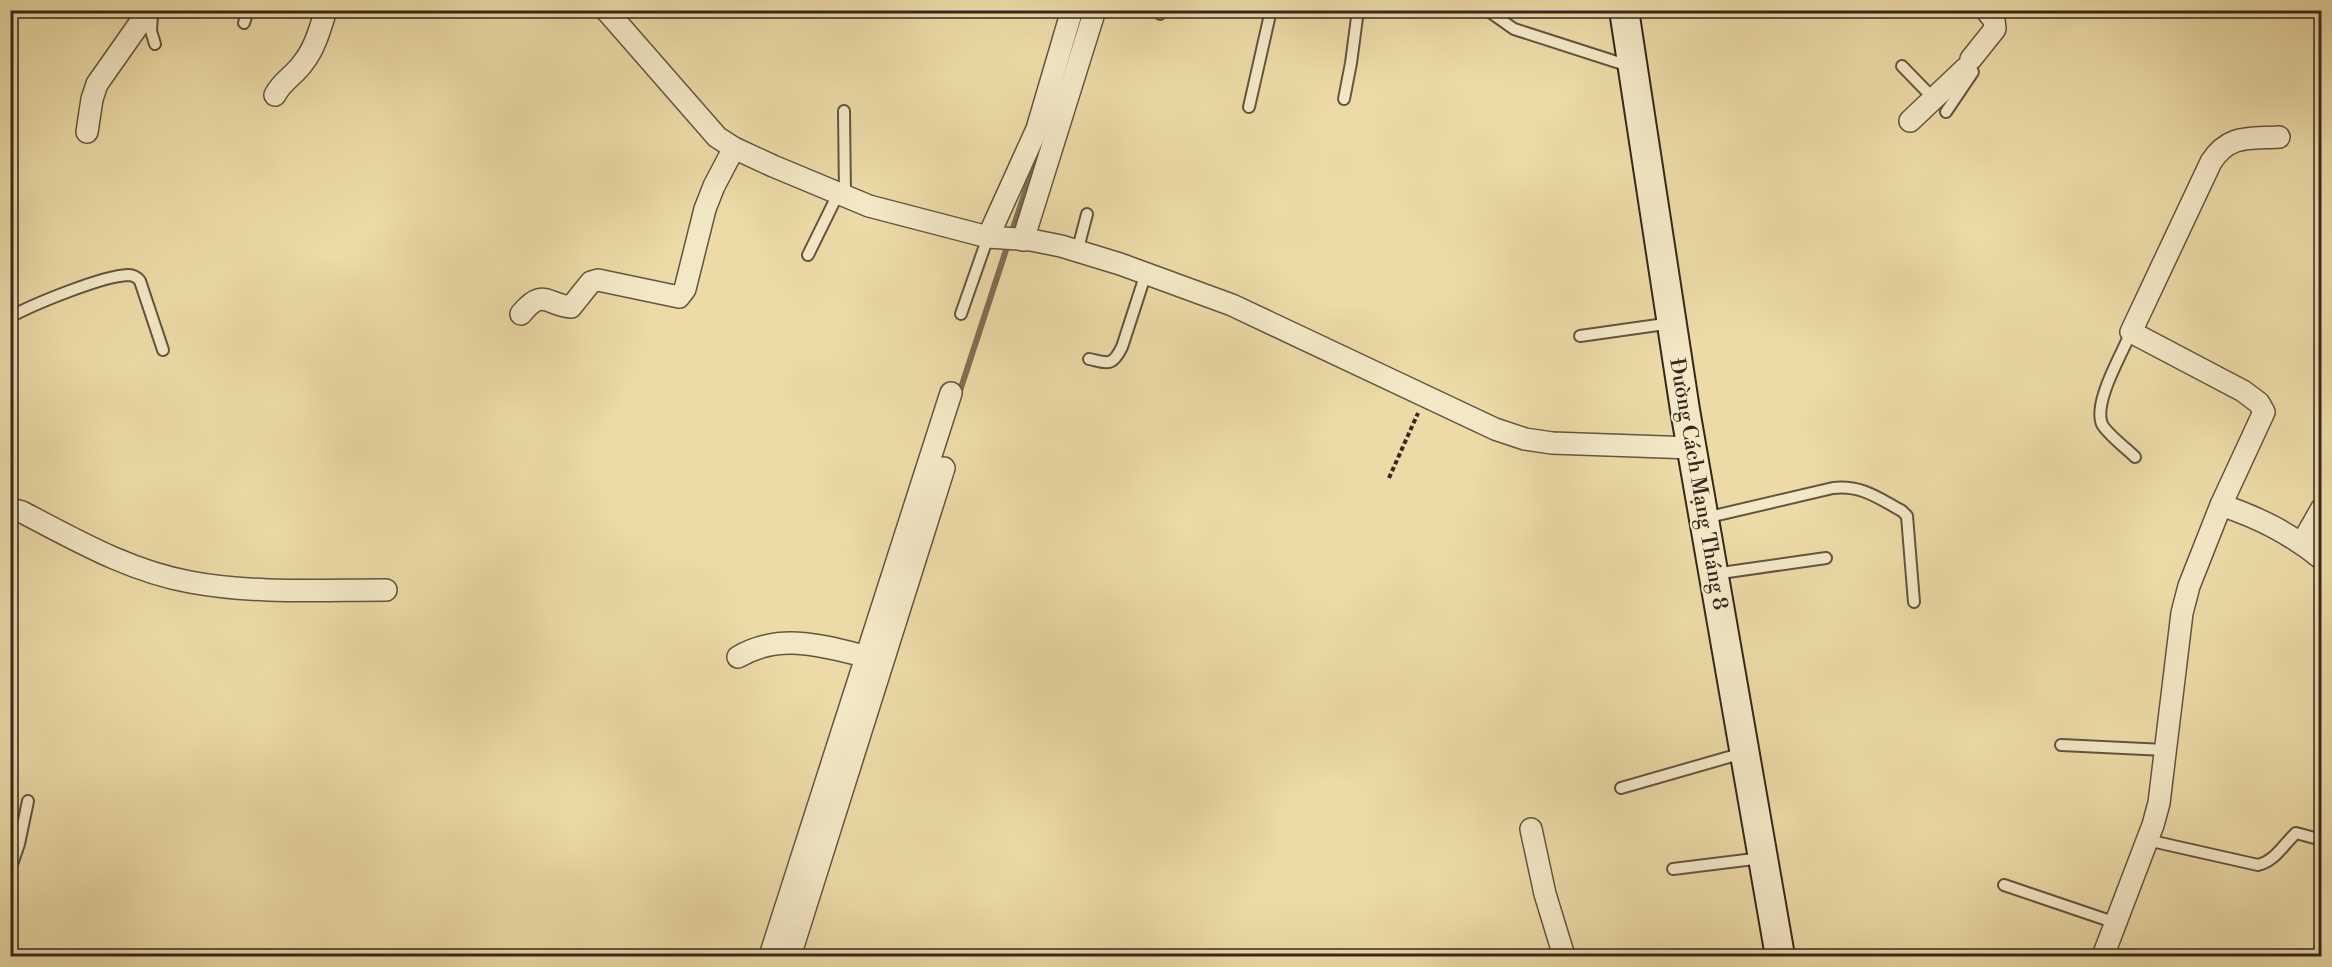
<svg xmlns="http://www.w3.org/2000/svg" width="2332" height="967" font-family="'Libre Bodoni',serif">
  <style>
    .lines { fill: none; stroke-linecap: round; stroke-linejoin: round }
    .stream { stroke: #7e6f54; stroke-width: 6 }
    .lane-casing { stroke: #635540; stroke-width: 14 }
    .street-casing { stroke: #635540; stroke-width: 24 }
    .secondary-casing { stroke: #35281e; stroke-width: 32 }
    .path { stroke: #35281e; stroke-width: 4; stroke-dasharray: 4.5 3; stroke-linecap: butt }
    .lane { stroke: #f3e8c6; stroke-width: 10 }
    .street { stroke: #f3e8c6; stroke-width: 21 }
    .secondary { stroke: #f3e8c6; stroke-width: 28 }
    .labels { text-anchor: middle; stroke-width: 4.5; stroke-linejoin: round; paint-order: stroke }
    .street-label { font-size: 21px; fill: #35281e; stroke: #f3e8c6 }
  </style>
  <rect width="100%" height="100%" fill="#ecdba7"/>
  <filter id="stains"><feTurbulence type="fractalNoise" baseFrequency=".00333" numOctaves="4"/><feColorMatrix values="0 0 0 0 .2 0 0 0 0 .09 0 0 0 0 .02 0 0 0 .5 -.17"/></filter>
  <radialGradient id="worn" r=".72"><stop offset=".6" stop-color="#630" stop-opacity="0"/><stop offset="1" stop-color="#630" stop-opacity=".3"/></radialGradient>
  <g class="lines">
    <g class="stream">
      <path d="M1011,234L1041,144"/>
      <path d="M958,397L1008,244"/>
    </g>
    <defs>
      <g id="lane">
        <path d="M1487,10L1514,29L1629,66"/>
        <path d="M152,14L151,31L155,44"/>
        <path d="M1160,14L1163,10"/>
        <path d="M244,23L248,10"/>
        <path d="M1902,66L1933,98"/>
        <path d="M1344,99L1351,63L1358,10"/>
        <path d="M1249,107L1271,10"/>
        <path d="M844,111L845,196"/>
        <path d="M1946,112L1973,72"/>
        <path d="M1077,252L1087,214"/>
        <path d="M808,255L838,194"/>
        <path d="M961,314L988,237"/>
        <path d="M10,317C34,304 102,276 128,275C133,275 137,277 140,281L163,350"/>
        <path d="M2131,332C2122,354 2093,402 2102,424C2106,433 2127,449 2135,457"/>
        <path d="M1580,336L1672,323"/>
        <path d="M1089,359C1108,363 1112,367 1122,347L1146,273"/>
        <path d="M1705,518L1833,488C1862,485 1878,498 1902,511L1907,516L1914,602"/>
        <path d="M1714,574L1826,558"/>
        <path d="M2061,745L2165,750"/>
        <path d="M1621,788L1743,753"/>
        <path d="M2147,840L2258,865C2275,861 2283,845 2296,833L2322,840"/>
        <path d="M1673,869L1762,858"/>
        <path d="M10,870L19,844L28,801"/>
        <path d="M2004,885L2116,923"/>
      </g>
      <g id="street">
        <path d="M606,10L717,137L734,148L773,166L869,206L988,237L1031,240L1061,246L1120,264L1232,305L1495,429L1525,439L1552,443L1692,448"/>
        <path d="M1971,59L1995,29L1994,20L1986,10"/>
        <path d="M275,95C282,81 294,76 303,63C315,48 320,29 326,10"/>
        <path d="M1910,121L1966,68"/>
        <path d="M87,132L92,99L97,84L149,10"/>
        <path d="M988,237L1037,129L1072,10"/>
        <path d="M1023,240L1095,10"/>
        <path d="M521,314C543,287 547,305 571,307L591,282L598,280L679,297L685,289L705,209L714,186L734,148"/>
        <path d="M2221,505C2260,518 2289,533 2322,559"/>
        <path d="M10,509L22,512C76,540 129,571 190,582C254,594 321,590 386,590"/>
        <path d="M2302,543L2322,508"/>
        <path d="M738,657C780,632 824,646 868,657"/>
        <path d="M1531,829L1545,894L1564,956"/>
        <path d="M770,956L951,393"/>
        <path d="M790,956L944,468"/>
        <path d="M2103,956L2153,825L2159,803L2182,613L2189,586L2221,505L2264,412L2259,403L2243,391L2131,332L2211,162C2229,134 2249,139 2279,137"/>
      </g>
      <path id="secondary" d="M1624,10L1685,410L1780,956"/>
    </defs>
    <use href="#lane" class="lane-casing"/>
    <use href="#street" class="street-casing"/>
    <use href="#secondary" class="secondary-casing"/>
    <path class="path" d="M1389,478L1418,413"/>
    <use href="#lane" class="lane"/>
    <use href="#street" class="street"/>
    <use href="#secondary" class="secondary"/>
  </g>
  <g class="labels">
    <g class="street-label">
      <text transform="translate(1699 484) rotate(80)" y="7">Đường Cách Mạng Tháng 8</text>
    </g>
  </g>
  <rect width="2332" height="967" fill="none" stroke="#ecdba7" stroke-width="36"/>
  <rect x="12" y="12" width="2308" height="943" fill="none" stroke="#35281e" stroke-width="3"/>
  <rect x="18" y="18" width="2296" height="931" fill="none" stroke="#35281e" stroke-width="1.5"/>
  <rect width="100%" height="100%" filter="url(#stains)"/>
  <rect width="100%" height="100%" fill="url(#worn)"/>
</svg>
